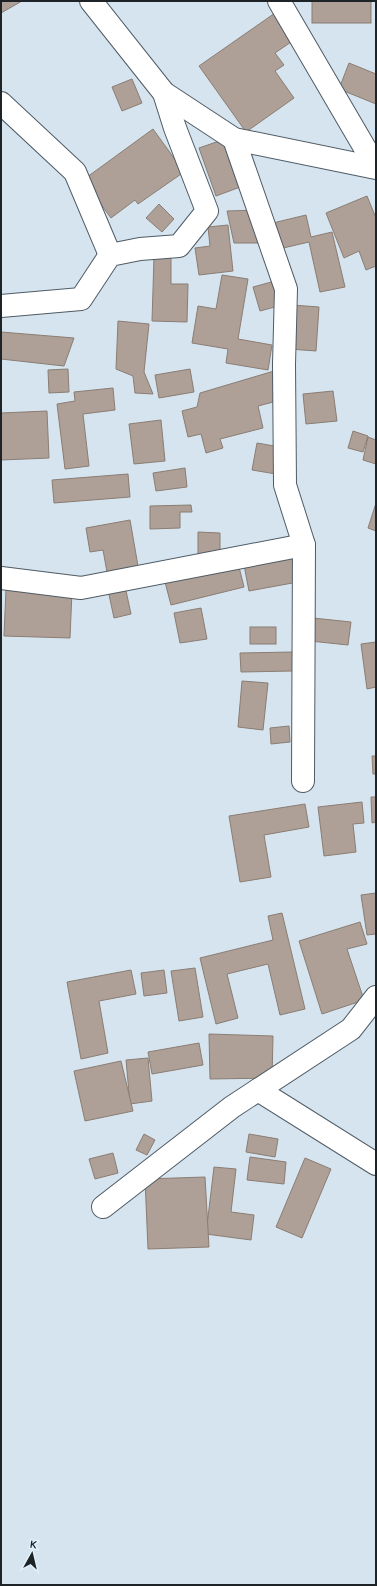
<svg xmlns="http://www.w3.org/2000/svg" width="377" height="1586" font-family="Karla,sans-serif">
  <style>
    .building { fill: #aea096; stroke: #8a7d74 }
    .lines { fill: none; stroke-linecap: round; stroke-linejoin: round }
    .minor-casing { stroke: #4f5b65; stroke-width: 24 }
    .minor { stroke: #fff; stroke-width: 22 }
  </style>
  <rect width="100%" height="100%" fill="#d5e4ee"/>
  <g class="building">
    <path d="M1,1H22L1,13Z"/>
    <rect x="312" y="1" width="59" height="22"/>
    <path d="M275,13L294,40L275,53L284,65L275,71L294,98L246,132L199,66Z"/>
    <path d="M349,63L376,74V104L339,89Z"/>
    <path d="M132,79L142,103L122,111L112,87Z"/>
    <path d="M153,129L184,172L138,204L135,200L111,218L83,180Z"/>
    <path d="M225,139L243,186L216,196L199,148Z"/>
    <path d="M367,196L376,218V266L366,270L359,251L344,258L326,213Z"/>
    <path d="M159,204L174,219L162,232L146,218Z"/>
    <path d="M258,210L259,243H234L227,211Z"/>
    <path d="M306,215L311,237L332,232L345,287L320,292L309,242L279,249L273,223Z"/>
    <path d="M228,225L233,271L199,275L195,248L210,246L208,227Z"/>
    <path d="M154,257L171,258V284H188L187,322L152,321Z"/>
    <path d="M222,275L248,279L238,339L272,345L268,370L226,363L228,349L192,343L198,306L216,309Z"/>
    <path d="M275,281L282,305L260,311L253,287Z"/>
    <path d="M292,305L319,307L316,351L289,349Z"/>
    <path d="M118,321L149,324L144,372L153,394L135,393L133,376L116,369Z"/>
    <path d="M1,332L74,338L64,366L1,359Z"/>
    <path d="M68,369L69,392L49,393L48,370Z"/>
    <path d="M190,369L194,392L159,398L155,375Z"/>
    <path d="M274,371L281,400L258,406L263,428L220,439L223,448L206,453L201,434L188,437L182,411L197,407L200,393Z"/>
    <path d="M113,388L115,410L83,414L89,466L65,469L57,404L75,401L74,392Z"/>
    <path d="M333,391L337,421L306,424L303,394Z"/>
    <path d="M47,411L49,458L1,460V413Z"/>
    <path d="M161,420L165,461L134,464L129,424Z"/>
    <path d="M353,431L368,436L363,452L348,448Z"/>
    <path d="M368,437L376,440V464L363,460Z"/>
    <path d="M257,443L280,447L276,474L252,470Z"/>
    <path d="M185,468L187,487L156,491L153,473Z"/>
    <path d="M128,474L130,497L54,503L52,480Z"/>
    <path d="M376,503V531L368,528Z"/>
    <path d="M191,505L192,512H180V528L150,529V506Z"/>
    <path d="M130,520L138,566L107,572L103,550L90,552L86,528Z"/>
    <path d="M198,532L220,533V558H198Z"/>
    <path d="M293,556L298,582L249,591L244,565Z"/>
    <path d="M238,563L244,587L171,605L165,582Z"/>
    <path d="M125,586L131,614L114,618L108,590Z"/>
    <path d="M6,589L72,591L70,638L4,636Z"/>
    <path d="M201,608L207,639L180,643L174,613Z"/>
    <path d="M313,618L351,622L348,645L310,641Z"/>
    <rect x="250" y="627" width="26" height="17"/>
    <path d="M376,642V687L367,689L361,644Z"/>
    <path d="M293,652V671L241,672L240,653Z"/>
    <path d="M242,681L268,683L263,730L238,727Z"/>
    <path d="M289,726L290,742L271,744L270,728Z"/>
    <path d="M372,756H376V774H373Z"/>
    <path d="M371,797H376V822L372,823Z"/>
    <path d="M362,802L364,823L353,824L356,852L324,856L318,807Z"/>
    <path d="M305,804L309,827L264,835L271,877L240,882L229,816Z"/>
    <path d="M376,893V934L367,935L361,895Z"/>
    <path d="M282,913L305,1009L280,1015L268,964L227,974L238,1018L216,1024L200,958L273,940L268,916Z"/>
    <path d="M360,922L367,944L347,949L364,1000L322,1014L299,941Z"/>
    <path d="M195,968L203,1017L179,1021L171,971Z"/>
    <path d="M131,970L136,994L99,1001L108,1053L81,1059L67,982Z"/>
    <path d="M164,970L167,993L144,996L141,973Z"/>
    <path d="M209,1034L273,1036L272,1078L210,1079Z"/>
    <path d="M199,1043L203,1065L152,1074L148,1052Z"/>
    <path d="M148,1058L152,1101L130,1104L126,1060Z"/>
    <path d="M121,1061L133,1111L85,1121L74,1071Z"/>
    <path d="M144,1134L155,1140L147,1155L136,1150Z"/>
    <path d="M249,1134L278,1139L275,1157L246,1152Z"/>
    <path d="M113,1153L118,1173L95,1179L89,1159Z"/>
    <path d="M250,1157L286,1162L284,1184L247,1180Z"/>
    <path d="M305,1158L331,1169L302,1238L276,1227Z"/>
    <path d="M214,1167L236,1169L231,1212L254,1215L251,1240L206,1234Z"/>
    <path d="M205,1177L209,1247L148,1249L145,1179Z"/>
  </g>
  <g class="lines">
    <defs>
      <g id="minor">
        <path d="M91,1L164,93L234,139L376,168"/>
        <path d="M279,1L376,167"/>
        <path d="M1,103L75,172L110,255"/>
        <path d="M234,139L286,289L284,364L285,485L304,545L303,781"/>
        <path d="M1,306L81,299L110,255L140,249L179,246L207,211L175,128L164,93"/>
        <path d="M1,578L81,588L304,545"/>
        <path d="M258,1090L376,1164"/>
        <path d="M103,1207L232,1107L351,1029L376,997"/>
      </g>
    </defs>
    <use href="#minor" class="minor-casing"/>
    <use href="#minor" class="minor"/>
  </g>
  <rect width="377" height="1586" fill="none" stroke="#1d2326" stroke-width="4"/>
  <g transform="translate(32 1554) rotate(8)" stroke="#e2f1fc" stroke-width="3" paint-order="stroke">
  <path d="M0-3L7 15L0 10L-7 15Z" fill="#1d2326"/>
  <text y="-6" font-size="11" font-weight="bold" text-anchor="middle" fill="#1d2326">K</text>
  </g>
</svg>
